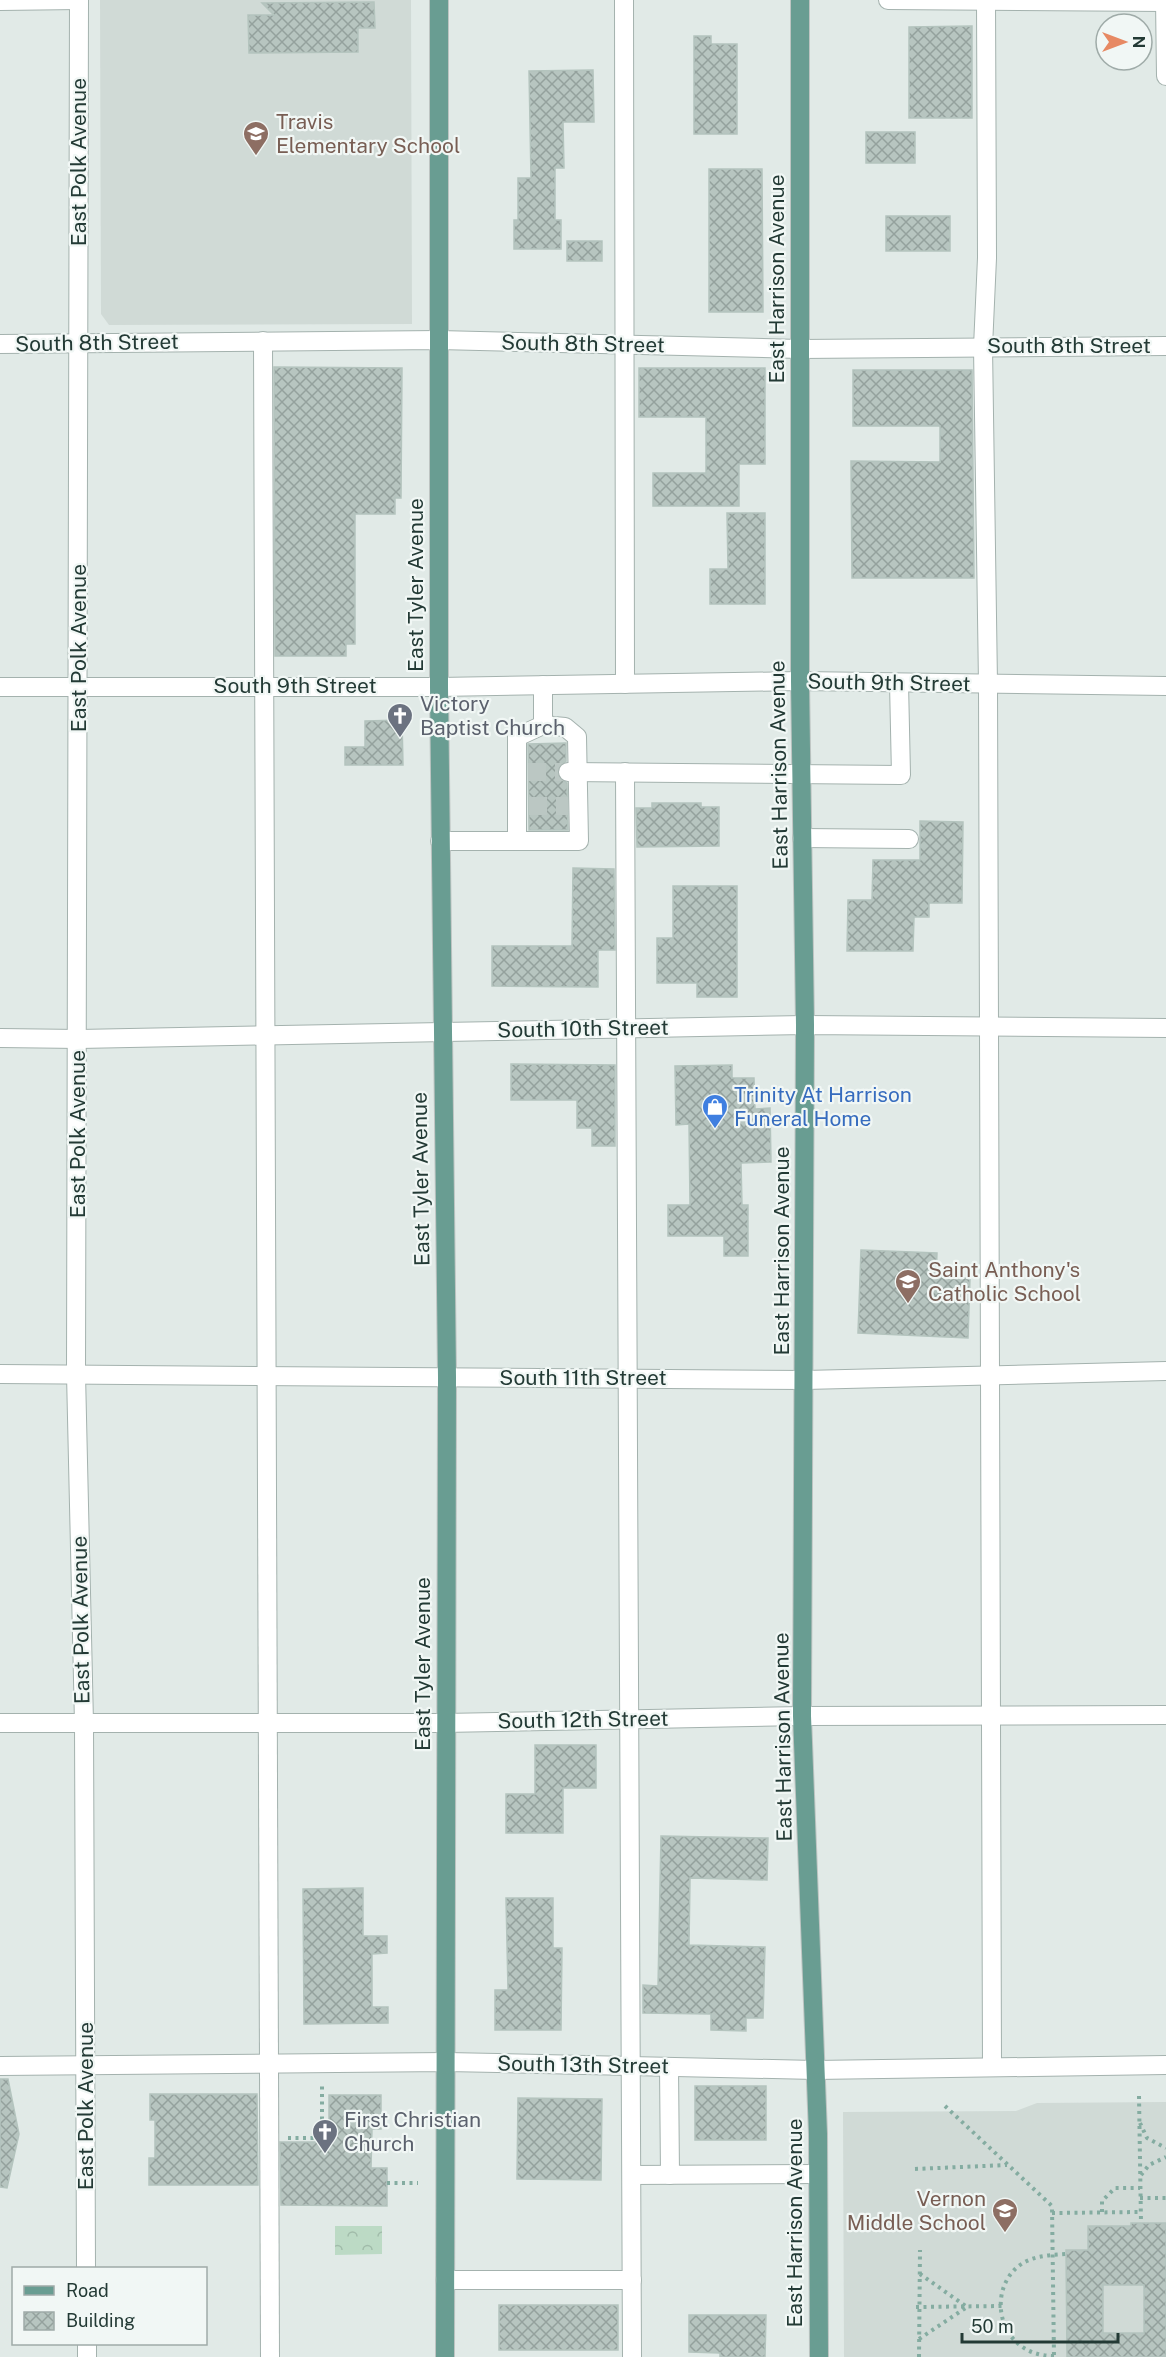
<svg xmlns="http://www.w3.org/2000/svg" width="1166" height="2357" font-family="'Public Sans',sans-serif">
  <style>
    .built { fill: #d0dad6 }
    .park { fill: url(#park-crowns) }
    .building { fill: url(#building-cross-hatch); stroke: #b4c4be; stroke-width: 1.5; fill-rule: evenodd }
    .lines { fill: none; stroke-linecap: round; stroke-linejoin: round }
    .minor-tunnel { stroke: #bbc7c3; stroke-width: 18; stroke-dasharray: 18 9; stroke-linecap: butt }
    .minor-casing { stroke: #a4b2ae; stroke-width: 20 }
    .major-casing { stroke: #bdc4c2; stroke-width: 20 }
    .path { stroke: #84aca1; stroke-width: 4; stroke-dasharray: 3 4.5; stroke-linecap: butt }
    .minor { stroke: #fff; stroke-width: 18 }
    .major { stroke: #699d92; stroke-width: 18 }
    .labels { text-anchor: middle; stroke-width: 4.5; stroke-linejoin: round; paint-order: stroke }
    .education-label { font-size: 21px; fill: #785e54; stroke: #f1f7f5; text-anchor: start }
    .street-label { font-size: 21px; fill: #233a35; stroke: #f1f7f5 }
    .worship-label { font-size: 21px; fill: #5b616d; stroke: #f1f7f5; text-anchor: start }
    .shop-label { font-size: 21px; fill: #366cbe; stroke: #f1f7f5; text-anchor: start }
  </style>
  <defs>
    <pattern id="park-crowns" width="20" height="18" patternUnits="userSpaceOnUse" patternTransform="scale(1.5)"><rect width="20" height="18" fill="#bcdac5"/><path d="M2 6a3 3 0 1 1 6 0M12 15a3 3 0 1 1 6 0" fill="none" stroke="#a1bcaa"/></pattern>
    <pattern id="building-cross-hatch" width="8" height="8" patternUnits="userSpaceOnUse" patternTransform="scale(1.5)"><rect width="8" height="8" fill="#b7c5c0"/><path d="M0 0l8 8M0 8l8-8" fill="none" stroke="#94a19d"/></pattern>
  </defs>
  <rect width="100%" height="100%" fill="#e1eae7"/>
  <g class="built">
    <path d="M100,0H411L412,324L109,325L101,314Z"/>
    <path d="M1166,2102V2357H844L843,2112L1016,2111L1037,2103Z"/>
  </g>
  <path class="park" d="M335,2226H382V2254L335,2255Z"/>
  <g class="building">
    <path d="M374,2L375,28H358V52L249,53L248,15H274L262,3Z"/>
    <path d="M972,26V118H909V27Z"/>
    <path d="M694,36H711V44H737V134H694Z"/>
    <path d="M593,70L594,122H563L564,168H555V220H561V249H514V220H518V178H531L529,71Z"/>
    <rect x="866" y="132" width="49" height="31"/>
    <path d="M709,169H762L763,312H709Z"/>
    <rect x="886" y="216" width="64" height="35"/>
    <rect x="567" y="241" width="35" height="20"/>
    <path d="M274,367L402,368L401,498H395V514H355V644H346V656H275Z"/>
    <path d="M639,368H765V464H739V506H653V473H706V417H639Z"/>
    <path d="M853,370H972L974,578H852L851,461L940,462V426H853Z"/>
    <path d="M727,513H765V604H710V569H728Z"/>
    <path d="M402,720L403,765H345V747H365V721Z"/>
    <path d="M566,743V761L559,766L557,772L559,778L567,783L568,830H529L528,744Z"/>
    <path d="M652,803H701V807H719V846L637,847L636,808H652Z"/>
    <path d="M920,821L963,822L962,903H929V917H914L913,951H847L848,900H872L873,860H920Z"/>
    <path d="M573,868L614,869L615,950H598V987L492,986V946H572Z"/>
    <path d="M673,886H737V997H697V983H657V938H673Z"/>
    <path d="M511,1064L615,1065V1146H592V1128H577V1100H511Z"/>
    <path d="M732,1065V1078H754L755,1109L770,1108L771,1162L741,1163L742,1205H748V1256H724V1236H668V1205H690L689,1124L676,1125L675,1066Z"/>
    <path d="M861,1250L937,1253L936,1277L970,1278L968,1338L858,1333Z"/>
    <path d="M535,1745H596V1788H563V1833H506V1794H535Z"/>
    <path d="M661,1836L768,1838L767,1880L690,1878L689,1945L765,1947L763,2018H746V2031L711,2030V2014L643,2013V1985L658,1986Z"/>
    <path d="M363,1888V1936H387V1953L372,1954V2007H388V2023L304,2024L303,1889Z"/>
    <path d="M506,1898H553V1948H562L561,2030H495V1990H508Z"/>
    <path d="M0,2079H8L19,2134L7,2188L0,2187Z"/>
    <rect x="695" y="2086" width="71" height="54"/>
    <path d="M150,2094H257L258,2185H149V2158H155V2120H150Z"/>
    <path d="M329,2095H381V2129H372L371,2168H387V2206L281,2205L280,2142H329Z"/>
    <path d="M518,2098L602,2099L601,2180L517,2179Z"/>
    <path d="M1131,2223H1166V2357H1067L1066,2250H1088V2226H1131ZM1103,2285H1144V2333H1103Z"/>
    <rect x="499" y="2305" width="119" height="45"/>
    <path d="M689,2315H766L765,2357H720V2353L689,2352Z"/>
  </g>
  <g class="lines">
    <g class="minor-tunnel">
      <path d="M528,772H568"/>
      <path d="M529,806H568"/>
    </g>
    <defs>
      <g id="minor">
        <path d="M79,0L76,1374L84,1723L86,2268"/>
        <path d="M624,0L625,684"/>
        <path d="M888,0L1166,2"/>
        <path d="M986,0L987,258L983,347L988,684L992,2067"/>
        <path d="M1165,0L1166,76"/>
        <path d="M0,1L79,0"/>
        <path d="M263,341L270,2357"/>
        <path d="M0,344L439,340L800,349L1166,346"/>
        <path d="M0,687H439L800,681L1166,686"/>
        <path d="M568,772L901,775L899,683"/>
        <path d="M625,772L632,2357"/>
        <path d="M802,838L909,839"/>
        <path d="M440,841H517V737L543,725V685"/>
        <path d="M517,841H579L577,737L565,727L543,725"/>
        <path d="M0,1038L79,1039L805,1025L1166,1028"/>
        <path d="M0,1374L805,1380L1166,1371"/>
        <path d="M0,1723H444L802,1716L1166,1715"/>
        <path d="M0,2066L447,2062L815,2070L1166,2065"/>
        <path d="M669,2067L670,2175"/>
        <path d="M632,2175L818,2174"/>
        <path d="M445,2280H632"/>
        <path d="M87,2344V2357"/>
      </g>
      <g id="major">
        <path d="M439,0V687L447,1377L445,2357"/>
        <path d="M800,0V681L805,1025L802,1716L818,2134L819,2357"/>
      </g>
    </defs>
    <use href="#minor" class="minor-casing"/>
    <use href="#major" class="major-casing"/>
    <g class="path">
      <path d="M1139,2096L1141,2223"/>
      <path d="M945,2106L1052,2206L1054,2357"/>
      <path d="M1140,2123L1147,2138L1166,2148"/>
      <path d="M288,2138H322V2083"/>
      <path d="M915,2169L1007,2165"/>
      <path d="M1141,2175L1149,2165L1166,2157"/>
      <path d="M387,2183H418"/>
      <path d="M1140,2198H1166"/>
      <path d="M1102,2212V2201L1115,2188H1140"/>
      <path d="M1052,2213L1140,2212"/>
      <path d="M916,2307L1002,2306"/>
      <path d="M919,2339L967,2307L920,2274"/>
      <path d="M1054,2356C993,2356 984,2279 1029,2260C1041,2255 1054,2255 1066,2254"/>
      <path d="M919,2357L920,2250"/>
    </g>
    <use href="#minor" class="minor"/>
    <use href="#major" class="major"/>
  </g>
  <defs>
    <symbol id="school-pin" viewBox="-11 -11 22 30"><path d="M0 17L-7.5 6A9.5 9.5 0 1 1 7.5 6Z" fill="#8d6e63" stroke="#f1f7f5"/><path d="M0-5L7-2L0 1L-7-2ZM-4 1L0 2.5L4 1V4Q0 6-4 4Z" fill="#fff"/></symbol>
    <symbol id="church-pin" viewBox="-11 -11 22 30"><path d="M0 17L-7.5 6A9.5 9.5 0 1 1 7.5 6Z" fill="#6b7280" stroke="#f1f7f5"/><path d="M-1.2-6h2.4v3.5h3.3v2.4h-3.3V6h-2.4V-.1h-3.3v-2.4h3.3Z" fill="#fff"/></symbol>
    <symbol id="shop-pin" viewBox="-11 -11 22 30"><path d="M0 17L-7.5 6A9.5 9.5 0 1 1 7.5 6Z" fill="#3f7fe0" stroke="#f1f7f5"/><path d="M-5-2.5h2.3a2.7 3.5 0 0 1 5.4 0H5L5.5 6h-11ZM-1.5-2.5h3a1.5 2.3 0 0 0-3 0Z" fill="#fff"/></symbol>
  </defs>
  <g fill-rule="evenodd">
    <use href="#school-pin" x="241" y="119" width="30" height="40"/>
    <use href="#church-pin" x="385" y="701" width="30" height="40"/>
    <use href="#shop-pin" x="700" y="1092" width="30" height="40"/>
    <use href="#school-pin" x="893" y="1267" width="30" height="40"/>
    <use href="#church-pin" x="310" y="2117" width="30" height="40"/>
    <use href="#school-pin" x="990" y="2196" width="30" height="40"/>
  </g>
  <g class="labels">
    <g class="education-label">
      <text x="276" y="129">Travis<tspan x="276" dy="24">Elementary School</tspan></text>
      <text x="928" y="1277">Saint Anthony's<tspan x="928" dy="24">Catholic School</tspan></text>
      <text x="986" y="2206" text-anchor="end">Vernon<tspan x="986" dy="24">Middle School</tspan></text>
    </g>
    <g class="street-label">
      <text transform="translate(79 162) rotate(-90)" y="7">East Polk Avenue</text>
      <text transform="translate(777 279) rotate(-90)" y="7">East Harrison Avenue</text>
      <text transform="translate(97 343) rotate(-1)" y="7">South 8th Street</text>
      <text transform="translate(583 344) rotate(1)" y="7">South 8th Street</text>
      <text x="1069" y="353">South 8th Street</text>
      <text transform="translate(416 585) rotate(-90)" y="7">East Tyler Avenue</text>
      <text transform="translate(79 648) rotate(-90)" y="7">East Polk Avenue</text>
      <text transform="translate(889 683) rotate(1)" y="7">South 9th Street</text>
      <text x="295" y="693">South 9th Street</text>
      <text transform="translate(779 765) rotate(-91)" y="7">East Harrison Avenue</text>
      <text transform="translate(583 1029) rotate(-1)" y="7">South 10th Street</text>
      <text transform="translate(78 1134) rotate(-90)" y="7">East Polk Avenue</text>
      <text transform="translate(421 1179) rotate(-91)" y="7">East Tyler Avenue</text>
      <text transform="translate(782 1251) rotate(-90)" y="7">East Harrison Avenue</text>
      <text x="583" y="1385">South 11th Street</text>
      <text transform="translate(81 1620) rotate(-91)" y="7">East Polk Avenue</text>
      <text transform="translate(423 1664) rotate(-90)" y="7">East Tyler Avenue</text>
      <text transform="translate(583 1720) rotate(-1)" y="7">South 12th Street</text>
      <text transform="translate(783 1737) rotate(-91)" y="7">East Harrison Avenue</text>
      <text transform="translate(583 2065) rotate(1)" y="7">South 13th Street</text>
      <text transform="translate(86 2106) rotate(-90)" y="7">East Polk Avenue</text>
      <text transform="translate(795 2223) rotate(-90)" y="7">East Harrison Avenue</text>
    </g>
    <g class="worship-label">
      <text x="420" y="711">Victory<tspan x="420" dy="24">Baptist Church</tspan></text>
      <text x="344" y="2127">First Christian<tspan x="344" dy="24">Church</tspan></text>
    </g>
    <g class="shop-label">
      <text x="734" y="1102">Trinity At Harrison<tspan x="734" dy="24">Funeral Home</tspan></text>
    </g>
  </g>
  <rect x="12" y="2267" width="195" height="78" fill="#f1f7f5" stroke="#9faba8" stroke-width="1.5"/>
  <rect x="24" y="2286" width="30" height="9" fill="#699d92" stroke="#9faba8" stroke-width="1.5"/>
  <text x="66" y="2297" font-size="18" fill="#233a35">Road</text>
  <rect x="24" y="2312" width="30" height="18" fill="url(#building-cross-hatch)" stroke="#9faba8" stroke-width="1.5"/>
  <text x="66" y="2327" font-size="18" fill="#233a35">Building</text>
  <g transform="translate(1124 42) rotate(90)"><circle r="28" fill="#f1f7f5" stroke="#9faba8" stroke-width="1.5"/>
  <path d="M0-4.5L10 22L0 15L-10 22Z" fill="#e78963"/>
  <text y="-9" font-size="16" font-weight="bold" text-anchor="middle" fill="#233a35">N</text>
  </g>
  <path d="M962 2333v9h156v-9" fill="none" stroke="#233a35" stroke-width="3"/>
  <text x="971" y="2333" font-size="18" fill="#233a35" stroke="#f1f7f5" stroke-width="4.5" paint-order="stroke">50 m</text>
</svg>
